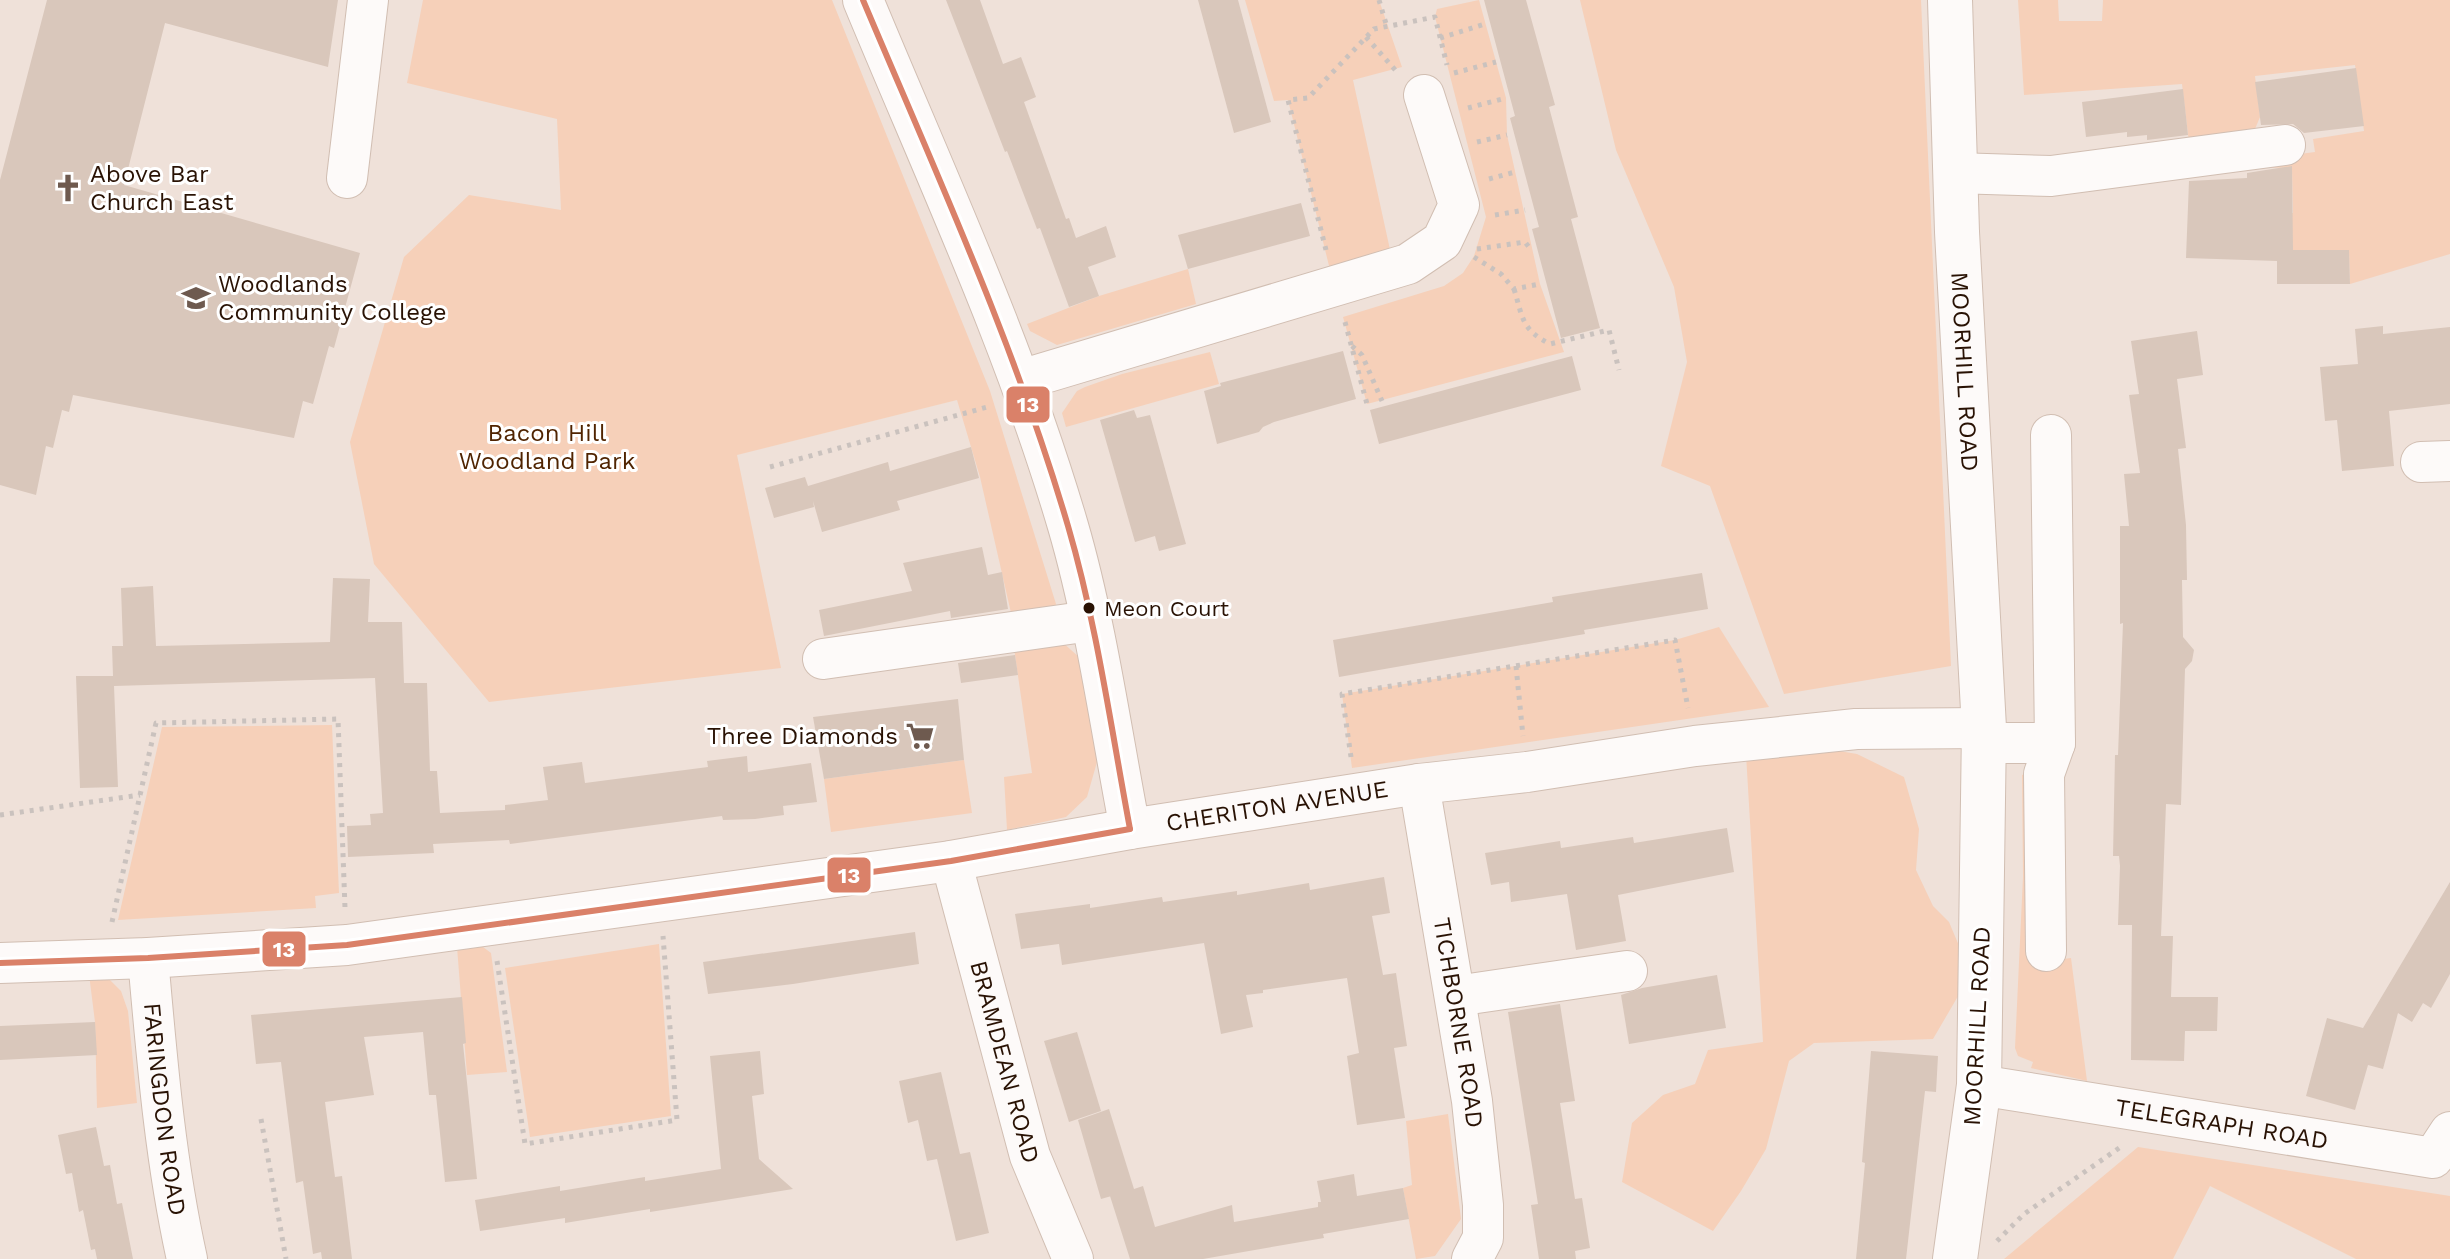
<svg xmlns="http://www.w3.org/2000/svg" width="2450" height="1259" font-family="'Work Sans',sans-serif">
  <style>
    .green { fill: #f6d0b9 }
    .building { fill: #d9c7bb }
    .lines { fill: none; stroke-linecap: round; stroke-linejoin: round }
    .minor-casing { stroke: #d1beb2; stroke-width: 42 }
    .major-casing { stroke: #d1beb2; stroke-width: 46 }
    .path { stroke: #cac2be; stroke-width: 5; stroke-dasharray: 4 6; stroke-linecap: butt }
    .minor { stroke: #fdfaf9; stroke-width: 40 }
    .major { stroke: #fdfaf9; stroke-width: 44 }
    .bus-1-casing { stroke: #fff; stroke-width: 12 }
    .bus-1 { stroke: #da8169; stroke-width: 6 }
    .bus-dot { fill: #291204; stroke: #fff; stroke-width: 3 }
    .labels { text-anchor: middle; stroke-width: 6; stroke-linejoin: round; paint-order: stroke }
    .bus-label { font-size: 22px; fill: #291204; stroke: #fff; text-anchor: start }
    .poi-label { font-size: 24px; fill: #291204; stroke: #fff; text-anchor: start }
    .street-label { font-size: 24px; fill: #291204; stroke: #fff }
    .park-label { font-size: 24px; fill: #502401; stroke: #fff }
    .line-badge { stroke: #fff; stroke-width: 3 }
    .badge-label { font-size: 22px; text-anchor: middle; font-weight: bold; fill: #fff }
  </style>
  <rect width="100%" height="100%" fill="#efe1d9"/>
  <g class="green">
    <path d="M423,0H832L990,391L1056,604L1053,611L1014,626L980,477L957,400L737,455L781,668L489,702L374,564L350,442L404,257L469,195L561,210L557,119L407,83Z"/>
    <path d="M1245,0H1379L1402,67L1353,80L1394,268L1334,286L1288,100L1274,101Z"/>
    <path d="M1479,0L1506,98L1507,135L1540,284L1564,352L1367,404L1343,317L1444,286L1463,273L1474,256L1486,217L1435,17L1437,9Z"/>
    <path d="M1580,0H1921L1951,666L1784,694L1710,486L1661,466L1687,362L1674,287L1616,150Z"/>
    <path d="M2018,0H2058L2059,21H2102L2103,0H2450V254L2350,284L2349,250L2277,251L2260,214L2293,213L2292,168L2247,167V161L2315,152L2313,139L2364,131L2355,65L2255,76L2260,117L2255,129L2190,151L2182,84L2024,95Z"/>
    <path d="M1188,269L1196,304L1057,345L1030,331L1027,324L1099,296Z"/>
    <path d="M1210,352L1219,384L1066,427L1062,413L1077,391L1085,387L1122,374Z"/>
    <path d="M1719,627L1769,707L1352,768L1342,694L1675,640Z"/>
    <path d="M1061,641L1080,658L1097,762L1087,797L1066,817L1007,830L1004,777L1032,773L1014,648Z"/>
    <path d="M332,725L339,893L315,896L316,908L118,920L162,727Z"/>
    <path d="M1809,746L1857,754L1904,777L1919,829L1916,870L1933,906L1949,922L1971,974L1933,1039L1814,1043L1789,1061L1766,1149L1741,1191L1713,1231L1622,1182L1632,1123L1663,1095L1695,1084L1708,1050L1763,1042L1746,754Z"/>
    <path d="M964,760L972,813L831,832L824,779Z"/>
    <path d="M2025,774L2048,961L2071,958L2087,1081L2031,1068L2033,1062L2018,1056L2015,1048L2023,877L2022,775Z"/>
    <path d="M479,944L491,953L507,1072L467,1075L457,947Z"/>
    <path d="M659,944L671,1116L530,1137L505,968Z"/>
    <path d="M89,974L106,976L121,991L128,1011L137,1103L97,1108L95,1022Z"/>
    <path d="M1448,1114L1461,1219L1435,1256L1416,1259L1403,1188L1412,1185L1406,1121Z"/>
    <path d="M2138,1147L2450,1196V1259H2356L2210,1186L2173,1259H2004Z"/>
  </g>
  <g class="building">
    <path d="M47,0H338L328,67L165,23L124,185L360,253L334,348L329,346L313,404L303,401L294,438L73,395L69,412L62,410L53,448L46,446L36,495L0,485V180Z"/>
    <path d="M946,0H980L1003,64L1021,57L1036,97L1024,102L1066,219L1069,218L1076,238L1106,226L1116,257L1088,267L1099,296L1069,307L1040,228L1037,229L1007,151L1005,152Z"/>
    <path d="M1198,0H1238L1271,122L1234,133Z"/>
    <path d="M1484,0H1526L1555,105L1549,107L1578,217L1571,219L1600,328L1561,338L1532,229L1539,227L1510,118L1515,116Z"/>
    <path d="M2356,68L2364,126L2304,133L2293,124L2261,125L2255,82Z"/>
    <path d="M2183,89L2188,135L2147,140V135L2127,137V132L2086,137L2082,102Z"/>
    <path d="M2292,166L2293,250H2349L2350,284H2277V261L2186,258L2189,181L2247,178V173Z"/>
    <path d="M1301,203L1310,236L1188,269L1178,235Z"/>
    <path d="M2383,326V334L2450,327V404L2389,411L2394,466L2342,471L2337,420L2325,421L2320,367L2358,364L2355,329Z"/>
    <path d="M2197,331L2203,375L2177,379L2186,448L2178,449L2186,525L2187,580H2182L2183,637L2194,650L2192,661L2185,669L2181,805L2166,804L2161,936H2173L2171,997H2218L2217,1031H2185L2184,1061L2131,1060L2132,925H2118L2120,866L2119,856H2113L2115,755H2118L2123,623L2120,624V526H2129L2124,474L2140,473L2129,395L2139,394L2131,341Z"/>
    <path d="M1343,351L1356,399L1274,422L1263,427L1259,432L1217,444L1204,391L1221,386L1220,383Z"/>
    <path d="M1572,356L1581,390L1379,444L1370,410Z"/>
    <path d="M1134,410L1137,418L1150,415L1186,544L1159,551L1155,536L1135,542L1100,420Z"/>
    <path d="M971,447L979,478L897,501L900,510L822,532L813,501L814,507L774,518L765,488L805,477L808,486L888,462L890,471Z"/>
    <path d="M982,547L988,575L1002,572L1008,609L951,618L950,611L824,636L819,610L912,591L903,563Z"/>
    <path d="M1702,573L1708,609L1584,630L1585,634L1339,677L1333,640L1553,602L1552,597Z"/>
    <path d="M333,578L370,579L368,622H402L404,683H427L430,771H437L440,813L505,810V805L548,800L543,767L582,762L585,783L708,767L707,761L747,756L748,772L811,763L817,802L783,806L784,815L755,819L723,820L722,816L510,844L509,840L433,844L434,853L348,857L347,826L371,825L370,814L383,813L375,678L114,686L118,787L80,788L76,676H113L112,646H123L121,588L153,586L156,646L330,642Z"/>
    <path d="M1015,655L1018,675L961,683L958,663Z"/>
    <path d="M958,699L964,760L824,779L813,717Z"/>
    <path d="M1727,828L1734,872L1618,895L1626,941L1576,950L1567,894L1511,902L1509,882L1491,885L1485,853L1560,841L1561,848L1633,837L1634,843Z"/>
    <path d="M1384,877L1390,913L1372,916L1383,975L1396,973L1407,1046L1394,1048L1405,1118L1357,1125L1347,1056L1359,1053L1347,978L1263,990V993L1246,995L1253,1027L1221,1034L1204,943L1062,965L1059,944L1021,949L1015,914L1090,904V908L1162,897L1163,902L1237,891V895L1309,883L1310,890Z"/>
    <path d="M2450,882V974L2431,1008L2423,1003L2412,1022L2398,1013L2383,1069L2368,1065L2355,1110L2306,1096L2327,1018L2363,1028Z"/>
    <path d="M915,932L919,964L793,984L708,994L703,962Z"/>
    <path d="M1717,975L1726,1028L1629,1044L1621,995L1642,988Z"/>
    <path d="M462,997L466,1043L463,1044L477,1179L445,1182L436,1095H429L423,1032L364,1037L374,1095L325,1102L335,1177L342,1176L352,1259H322L321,1252L313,1254L303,1181L296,1183L281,1062L256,1064L251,1015Z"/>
    <path d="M1560,1004L1575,1101L1560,1103L1575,1199L1582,1198L1590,1248L1575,1251L1576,1259H1539L1531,1205L1538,1204L1508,1012Z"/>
    <path d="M95,1022L97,1055L0,1060V1026Z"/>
    <path d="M1077,1032L1101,1111L1069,1122L1044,1041Z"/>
    <path d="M760,1051L764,1094L752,1096L759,1159L793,1189L650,1212V1209L565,1223V1218L480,1231L475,1200L560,1186V1191L645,1177V1181L721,1169L710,1056Z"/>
    <path d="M1871,1051L1938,1056L1936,1092L1925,1091L1906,1259H1856L1865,1163L1862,1162Z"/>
    <path d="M941,1072L960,1154L970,1152L989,1233L956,1241L937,1159L927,1161L918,1120L908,1123L899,1081Z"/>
    <path d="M1109,1109L1134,1189L1143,1186L1155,1227L1232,1205L1234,1222L1318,1207V1202H1321L1317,1181L1354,1174L1357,1196L1403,1188L1409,1219L1323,1234L1324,1238L1203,1259H1130L1110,1196L1115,1195L1101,1199L1078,1120Z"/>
    <path d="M96,1127L104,1166L110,1165L117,1204L122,1203L133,1259H97L95,1249L91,1250L83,1210L79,1212L72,1173L66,1174L58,1135Z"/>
  </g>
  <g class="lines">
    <defs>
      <g id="minor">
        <path d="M863,0C935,174 1015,345 1068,526C1096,622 1111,730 1130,829"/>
        <path d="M1955,173L2051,176L2285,145"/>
        <path d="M347,178L368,0"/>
        <path d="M1021,380L1408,264L1442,241L1459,205L1424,95"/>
        <path d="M2421,462L2450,461"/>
        <path d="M823,659L1090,621"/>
        <path d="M1984,743H2055"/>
        <path id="s1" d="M1419,784L1472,1101L1483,1205V1238L1472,1259"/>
        <path id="s2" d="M951,861L1030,1156L1073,1259"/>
        <path d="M2046,951L2044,774L2055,743L2051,435"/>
        <path id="s3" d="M148,958C157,1060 165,1160 187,1259"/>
        <path id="s4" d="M0,963L148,958L347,945L951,861L1130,829L1419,784L1527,772L1695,746L1856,729L1984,728"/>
        <path d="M1456,996L1627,971"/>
        <path id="s5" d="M1979,1085L2433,1158L2450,1132"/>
      </g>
      <g id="major">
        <path id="s6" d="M1950,0L1957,232L1984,728L1979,1085L1955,1259"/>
      </g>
    </defs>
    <use href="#minor" class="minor-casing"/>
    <use href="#major" class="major-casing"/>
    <g class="path">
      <path d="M1379,0L1387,27"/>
      <path d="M1366,37L1397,72"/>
      <path d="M1440,38L1485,24"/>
      <path d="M1454,73L1496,62"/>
      <path d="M1468,108L1506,98"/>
      <path d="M1477,142L1507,135"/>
      <path d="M1489,179L1515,172"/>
      <path d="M1495,215L1525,210"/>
      <path d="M1477,249L1525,242L1532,251"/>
      <path d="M1326,250L1288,100L1308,98L1374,29L1435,17L1447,65"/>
      <path d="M1474,257L1501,274L1514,289L1540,284"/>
      <path d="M1514,289C1523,318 1521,329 1550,344L1609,330L1619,370"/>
      <path d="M1345,322L1367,404"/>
      <path d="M1352,346L1362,355L1382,401"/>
      <path d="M770,467L991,406"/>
      <path d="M1516,666L1523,736"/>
      <path d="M1351,757L1342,694L1675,640L1688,708"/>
      <path d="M0,815L140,795"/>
      <path d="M112,922L156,723L338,719L345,908"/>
      <path d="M497,961L525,1144L677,1120L663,936"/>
      <path d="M261,1119L286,1259"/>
      <path d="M1997,1241L2024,1214L2122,1146"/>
    </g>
    <use href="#minor" class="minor"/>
    <use href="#major" class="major"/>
    <defs>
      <g id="bus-1">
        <path d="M863,0C936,173 1015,345 1068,526C1097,625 1111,728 1130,829"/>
        <path d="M0,963L148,958L347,945L951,861L1130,829"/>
      </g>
    </defs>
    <use href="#bus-1" class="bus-1-casing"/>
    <use href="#bus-1" class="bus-1"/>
  </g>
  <defs>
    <symbol id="church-bare" viewBox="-9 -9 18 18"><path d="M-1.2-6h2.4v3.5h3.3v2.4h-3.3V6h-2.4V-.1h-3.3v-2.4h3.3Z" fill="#6e5a4f" stroke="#fff" stroke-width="2.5" paint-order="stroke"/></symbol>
    <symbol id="school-bare" viewBox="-9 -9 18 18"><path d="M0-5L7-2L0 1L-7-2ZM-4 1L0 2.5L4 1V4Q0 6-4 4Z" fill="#6e5a4f" stroke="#fff" stroke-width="2.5" paint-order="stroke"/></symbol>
    <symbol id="supermarket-bare" viewBox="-9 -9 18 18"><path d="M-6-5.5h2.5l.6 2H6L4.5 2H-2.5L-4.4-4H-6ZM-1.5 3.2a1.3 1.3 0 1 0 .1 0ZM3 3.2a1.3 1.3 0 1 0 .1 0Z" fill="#6e5a4f" stroke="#fff" stroke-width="2.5" paint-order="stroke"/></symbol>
  </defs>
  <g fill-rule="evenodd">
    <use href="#church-bare" x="48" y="168" width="40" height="40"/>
    <use href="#school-bare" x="176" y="278" width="40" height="40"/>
    <use href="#supermarket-bare" x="900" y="716" width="40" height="40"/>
  </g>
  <circle class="bus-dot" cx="1089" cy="608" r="7"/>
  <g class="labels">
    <g class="bus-label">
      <text x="1104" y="616">Meon Court</text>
    </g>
    <g class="poi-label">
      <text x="90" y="182">Above Bar<tspan x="90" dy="28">Church East</tspan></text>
      <text x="218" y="292">Woodlands<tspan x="218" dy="28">Community College</tspan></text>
      <text x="898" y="744" text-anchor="end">Three Diamonds</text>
    </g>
    <g class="street-label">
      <text dy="8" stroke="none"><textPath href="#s6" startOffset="372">MOORHILL ROAD</textPath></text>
      <text dy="8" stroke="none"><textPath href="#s4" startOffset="1288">CHERITON AVENUE</textPath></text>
      <text dy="8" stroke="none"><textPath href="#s1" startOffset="242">TICHBORNE ROAD</textPath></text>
      <text transform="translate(1977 1026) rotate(-87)" y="8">MOORHILL ROAD</text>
      <text dy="8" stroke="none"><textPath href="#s2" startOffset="208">BRAMDEAN ROAD</textPath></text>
      <text dy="8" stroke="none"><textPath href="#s3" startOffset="152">FARINGDON ROAD</textPath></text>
      <text dy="8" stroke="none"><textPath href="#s5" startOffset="246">TELEGRAPH ROAD</textPath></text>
    </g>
    <g class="park-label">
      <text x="547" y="441">Bacon Hill<tspan x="547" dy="28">Woodland Park</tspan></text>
    </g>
  </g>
  <g class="line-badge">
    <rect x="1005" y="385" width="46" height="39" rx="8" fill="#da8169"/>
    <rect x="826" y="856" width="46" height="38" rx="8" fill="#da8169"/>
    <rect x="261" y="930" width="46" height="38" rx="8" fill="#da8169"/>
  </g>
  <g class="badge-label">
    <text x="1028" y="412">13</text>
    <text x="849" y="883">13</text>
    <text x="284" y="957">13</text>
  </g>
</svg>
